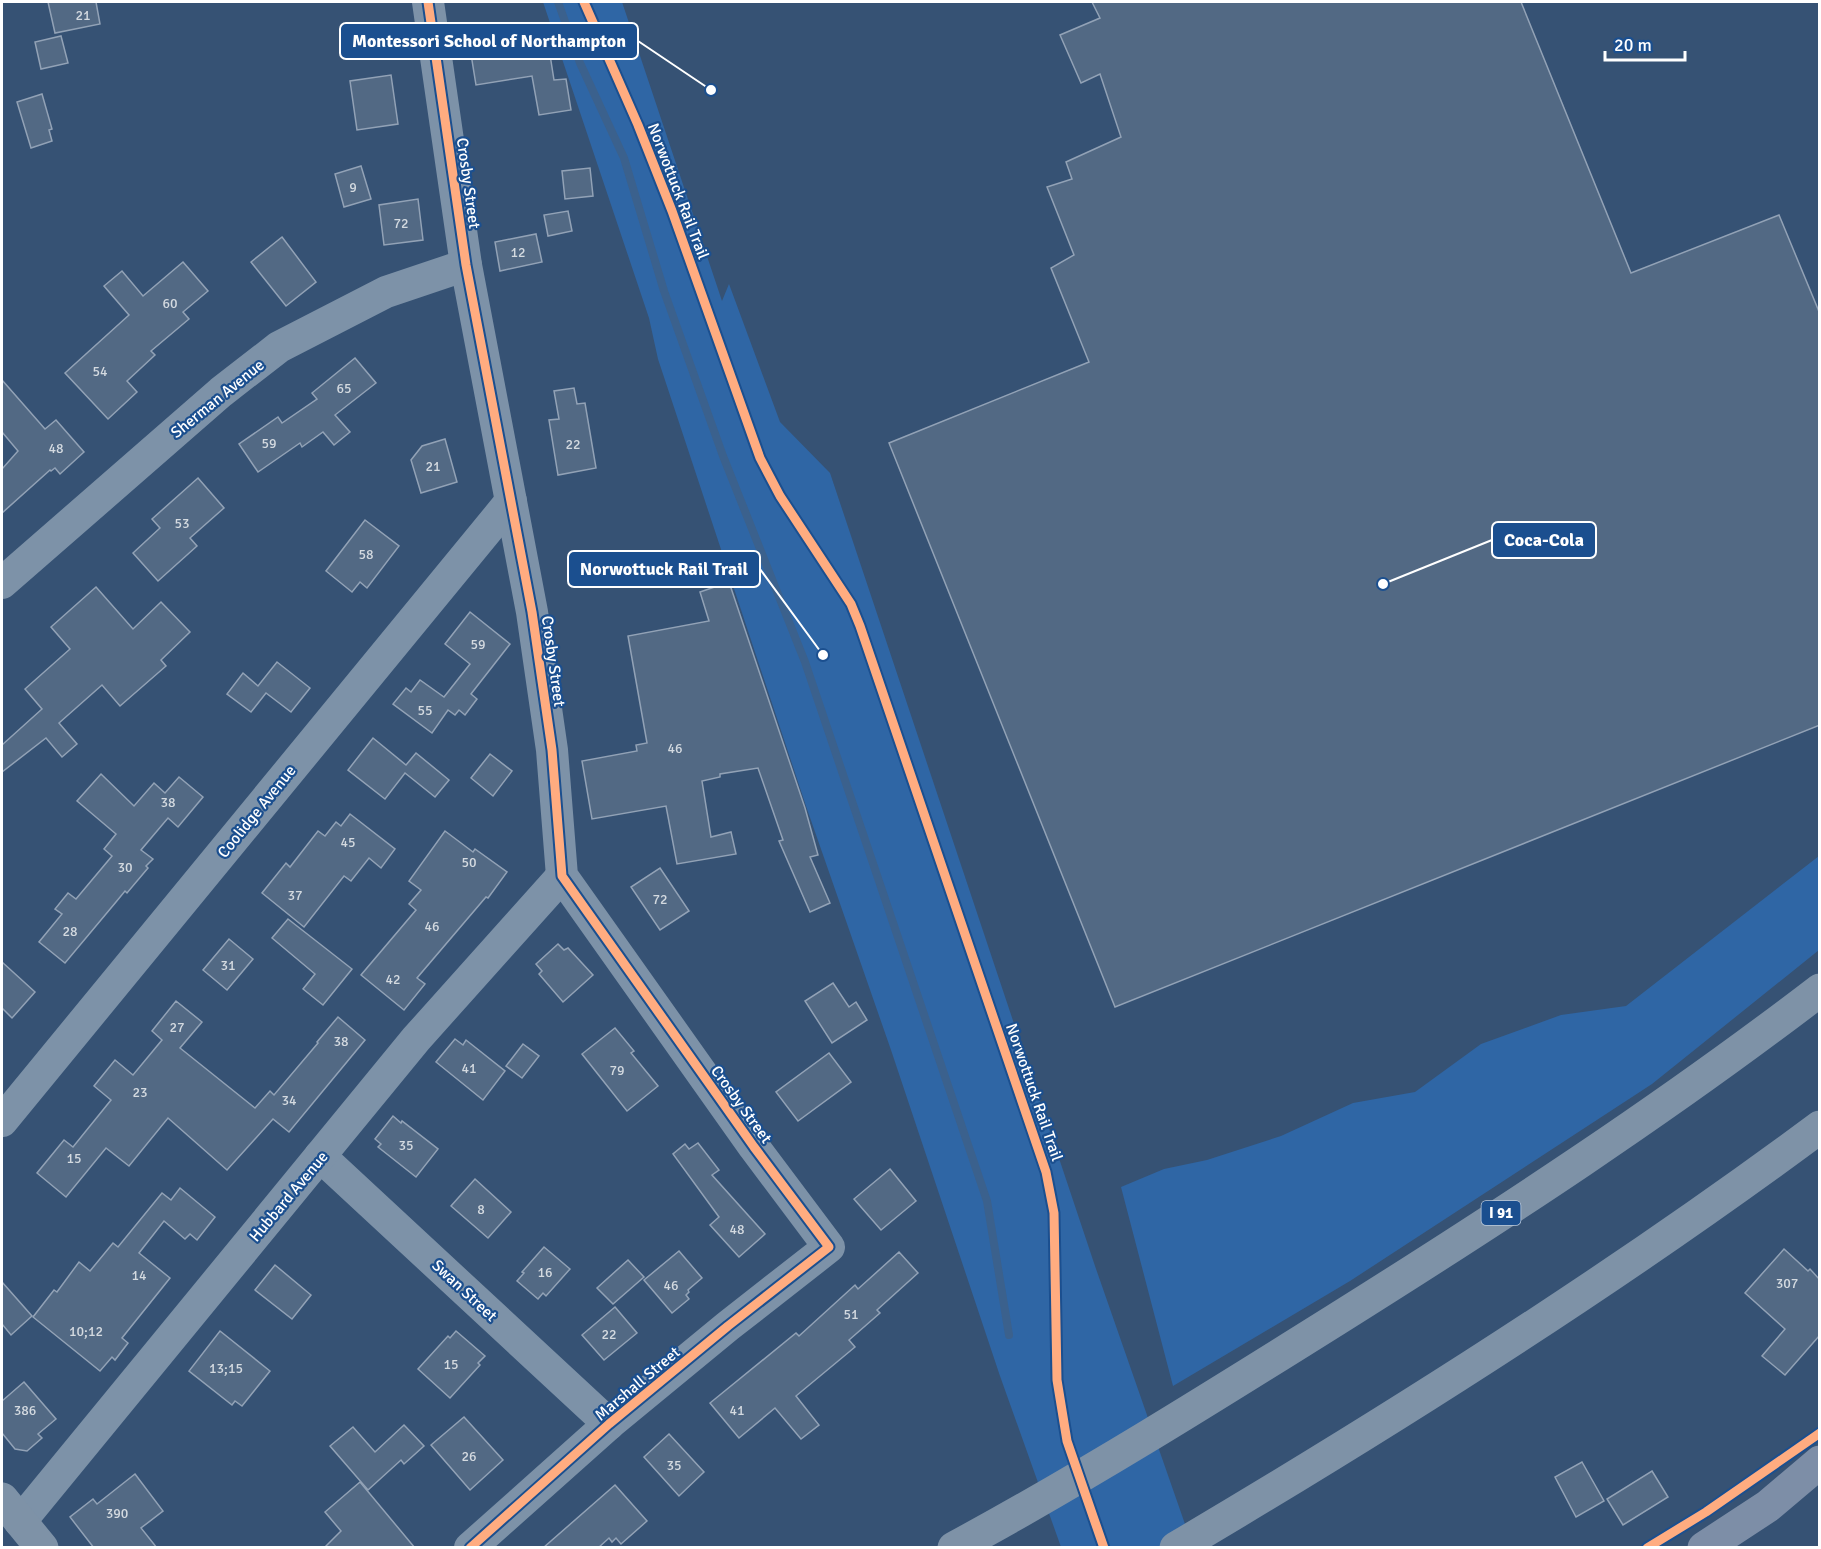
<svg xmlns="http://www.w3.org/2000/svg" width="1821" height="1549" font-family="Signika,sans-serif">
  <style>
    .green { fill: #2f66a5 }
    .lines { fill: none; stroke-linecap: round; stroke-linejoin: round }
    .stream { stroke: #3b618d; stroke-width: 8 }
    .building { fill: #526984; stroke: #92a2b6; stroke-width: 1.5 }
    .street { stroke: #7d92a8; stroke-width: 32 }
    .primary { stroke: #7d8ea7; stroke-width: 33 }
    .highway { stroke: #7e92a7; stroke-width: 33 }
    .cycleway-casing { stroke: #1b4f8f; stroke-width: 13 }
    .cycleway { stroke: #ffac80; stroke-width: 9 }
    .labels { text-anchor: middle; stroke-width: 4.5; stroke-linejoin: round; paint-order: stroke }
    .number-label { font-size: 14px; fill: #d4dae0 }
    .shield { fill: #1b4f8f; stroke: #bbcadd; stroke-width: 1.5 }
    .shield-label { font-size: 15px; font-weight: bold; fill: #fff }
    .street-label { font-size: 16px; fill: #fff; stroke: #1b4f8f }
    .leader { fill: none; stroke: #fff; stroke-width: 2 }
    .callout-dot { fill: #fff; stroke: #1b4f8f; stroke-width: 2 }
    .callout { fill: #1b4f8f; stroke: #fff; stroke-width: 2 }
    .callout-label { font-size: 18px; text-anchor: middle; font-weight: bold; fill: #fff }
  </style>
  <rect width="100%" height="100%" fill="#365274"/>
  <g class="green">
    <path d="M543,2H622L722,301L729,284L780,422L830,473L1095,1266L1193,1547H1061L1000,1376L891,1050L806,806L658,359L649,318Z"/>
    <path d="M1819,856V950L1652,1084L1350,1281L1173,1386L1121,1187L1164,1169L1207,1160L1281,1136L1353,1103L1415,1092L1481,1044L1561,1015L1626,1006Z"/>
  </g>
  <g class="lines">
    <path class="stream" d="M558,2L580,63L624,158L664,291L723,456L805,662L987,1201L1009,1335"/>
  </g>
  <g class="building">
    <path d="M48,2H96L100,24L55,33Z"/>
    <path d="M1092,2H1521L1631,273L1779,215L1820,314V725L1115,1007L889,443L1089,362L1051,268L1074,255L1047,187L1072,179L1066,162L1121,137L1100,74L1081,83L1060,35L1100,18Z"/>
    <path d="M61,36L68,63L41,69L35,42Z"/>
    <path d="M548,42L554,80L566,79L571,110L539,115L532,76L476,85L471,54Z"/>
    <path d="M391,75L398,124L357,130L350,81Z"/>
    <path d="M42,94L52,129L49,130L52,141L31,148L17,102Z"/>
    <path d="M361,166L371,199L344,207L335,174Z"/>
    <path d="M590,168L593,196L565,199L562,171Z"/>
    <path d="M418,199L423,240L384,245L379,205Z"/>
    <path d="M568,211L572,231L548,236L544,215Z"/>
    <path d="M536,234L542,262L500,271L495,242Z"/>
    <path d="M282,237L316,282L286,306L251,262Z"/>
    <path d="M183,262L208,291L183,312L189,319L151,351L155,355L127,381L137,392L108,419L65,373L129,315L104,286L122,271L143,296Z"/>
    <path d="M355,358L376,383L335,415L350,432L334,445L323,432L302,447L300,443L258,472L239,444L278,417L282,423L317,399L312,393Z"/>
    <path d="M2,380L45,429L56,420L84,452L60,474L55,468L51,471L50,470L2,513V469L18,451L2,432Z"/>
    <path d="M574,388L577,404L585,403L596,468L558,475L549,420L559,419L554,391Z"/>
    <path d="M445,439L457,482L421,493L411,460L422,446Z"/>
    <path d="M198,478L224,508L190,538L197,546L158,581L133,553L160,528L152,519Z"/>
    <path d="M365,520L399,546L367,588L360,582L352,592L326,571Z"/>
    <path d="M729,582L805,808L818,855L810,857L830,903L810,912L779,841L783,840L758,768L720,774V777L702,781L711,837L731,832L736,854L677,864L666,806L592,819L582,761L637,751L636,745L647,743L628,636L709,621L700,592Z"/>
    <path d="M96,587L133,629L161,602L190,632L161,660L166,666L120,706L102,685L59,723L77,744L62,757L46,738L2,772V745L42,709L25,689L70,649L51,627Z"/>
    <path d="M470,612L510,644L471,694L477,699L465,715L459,710L455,715L448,710L432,733L393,704L406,688L411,692L420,680L444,697L470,664L445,644Z"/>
    <path d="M277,662L310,688L291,712L266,693L251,712L227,694L243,673L258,686Z"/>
    <path d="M373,738L406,765L416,753L449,780L435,797L405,773L385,799L348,770Z"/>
    <path d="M490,754L512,771L493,796L471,778Z"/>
    <path d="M101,774L134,806L154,783L165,793L179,777L203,797L178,827L168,818L141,850L153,859L146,866L148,868L127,893L125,891L116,902L65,963L39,942L62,914L55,909L68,893L76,899L112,856L104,849L116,834L77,801Z"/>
    <path d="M350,814L395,849L381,868L369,858L351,881L344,876L304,927L262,893L286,863L290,867L318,831L325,836L336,822L341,826Z"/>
    <path d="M445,831L473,852L475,849L507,872L488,898L486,897L417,978L425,984L404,1010L361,975L416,910L409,904L421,890L409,881Z"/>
    <path d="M660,868L689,911L660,930L631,887Z"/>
    <path d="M288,919L352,969L323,1005L303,989L315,974L272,938Z"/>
    <path d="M229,939L253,959L227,990L203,970Z"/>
    <path d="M558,944L564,950L568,948L593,975L563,1002L539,974L542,971L536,964Z"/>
    <path d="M2,962L35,992L12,1018L2,1008Z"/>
    <path d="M833,983L849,1007L856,1002L867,1020L832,1043L805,1001Z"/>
    <path d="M176,1001L202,1022L180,1048L255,1108L270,1091L274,1095L318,1043L317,1042L338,1017L365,1040L289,1132L273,1119L227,1170L168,1118L129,1166L106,1148L66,1197L37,1173L64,1140L73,1147L111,1100L94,1086L115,1060L133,1075L162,1040L152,1031Z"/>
    <path d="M615,1028L634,1051L631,1053L658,1086L627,1111L582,1054Z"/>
    <path d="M455,1039L463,1045L466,1040L505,1071L483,1100L436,1062Z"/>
    <path d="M523,1044L539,1056L522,1078L506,1066Z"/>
    <path d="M829,1053L851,1082L798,1121L776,1092Z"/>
    <path d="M393,1116L401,1123L402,1121L438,1149L416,1177L378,1147L381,1144L375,1139Z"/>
    <path d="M698,1143L719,1170L712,1175L765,1234L739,1257L710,1225L719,1217L673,1154L685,1144L689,1149Z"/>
    <path d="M890,1169L916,1201L881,1230L854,1199Z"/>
    <path d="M475,1179L511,1212L488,1238L451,1206Z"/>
    <path d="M180,1188L215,1217L197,1240L190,1234L185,1239L164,1221L139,1253L170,1278L122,1338L128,1343L115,1360L112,1357L100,1371L33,1317L54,1290L57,1292L79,1262L90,1271L113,1243L118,1247L162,1193L171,1200Z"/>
    <path d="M544,1247L570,1269L546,1296L543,1293L538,1299L517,1281L524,1273L522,1272Z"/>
    <path d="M1784,1249L1808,1271L1810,1269L1820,1280V1335L1785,1375L1762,1356L1785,1329L1745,1293Z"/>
    <path d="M679,1251L702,1278L688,1290L689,1292L686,1295L689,1299L672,1313L644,1280Z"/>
    <path d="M899,1252L918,1273L877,1310L880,1313L849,1340L855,1347L796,1396L819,1425L801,1439L775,1408L739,1438L710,1403L796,1333L799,1336L855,1285L858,1289Z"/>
    <path d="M628,1260L644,1277L613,1304L597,1288Z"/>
    <path d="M275,1265L311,1295L292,1319L255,1290Z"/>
    <path d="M2,1282L32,1316L11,1335L2,1324Z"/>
    <path d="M615,1307L637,1333L604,1360L582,1335Z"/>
    <path d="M220,1331L270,1371L242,1406L235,1401L232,1405L189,1371Z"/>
    <path d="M456,1331L485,1356L478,1363L480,1365L450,1398L418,1369L448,1336L450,1338Z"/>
    <path d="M24,1382L56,1419L38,1434L42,1438L27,1451L15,1449L2,1433V1401Z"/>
    <path d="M464,1417L503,1460L470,1490L431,1445Z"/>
    <path d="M404,1425L424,1446L404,1464L401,1460L368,1490L330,1446L353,1427L375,1452Z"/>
    <path d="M669,1434L704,1472L679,1496L644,1457Z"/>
    <path d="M1582,1462L1604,1501L1576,1517L1555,1477Z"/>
    <path d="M1652,1471L1668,1497L1623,1525L1607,1499Z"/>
    <path d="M135,1474L163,1511L141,1528L157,1548H94L70,1517L93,1499L97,1504Z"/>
    <path d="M360,1482L415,1548H324L341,1531L325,1512Z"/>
    <path d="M615,1485L647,1521L621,1544L616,1538L612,1542L609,1538L598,1548H543Z"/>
  </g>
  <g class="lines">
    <g class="street">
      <path d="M428,2L466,265L532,612L552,750L562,876L754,1147L829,1247L728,1326L609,1424L470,1548"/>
      <path d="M2,583L221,392L279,347L386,292L466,265"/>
      <path d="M2,1121L511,501"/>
      <path d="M320,1156L609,1424"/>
      <path d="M20,1522L416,1039L562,876"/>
    </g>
    <path class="primary" d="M1704,1548L1768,1506L1820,1462"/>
    <g class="highway">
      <path d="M2,1499L42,1548"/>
      <path d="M954,1548C1085,1477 1211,1398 1337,1319C1501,1216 1665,1109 1820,990"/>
      <path d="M1176,1548C1396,1418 1614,1280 1820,1127"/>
    </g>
    <defs>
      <g id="cycleway">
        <path d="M428,2L466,265L532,612L552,750L562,876L754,1147L829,1247L728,1326L609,1424L470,1548"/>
        <path d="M584,2L638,125L672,211L760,458L780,496L851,604L860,626L1046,1172L1054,1213L1057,1380L1067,1441L1104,1548"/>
        <path d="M1647,1548L1706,1512L1820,1433"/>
      </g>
    </defs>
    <use href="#cycleway" class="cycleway-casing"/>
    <use href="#cycleway" class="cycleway"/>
  </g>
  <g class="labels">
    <g class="number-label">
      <text x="83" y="20">21</text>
      <text x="353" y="192">9</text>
      <text x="401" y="228">72</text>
      <text x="518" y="257">12</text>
      <text x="170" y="308">60</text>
      <text x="100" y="376">54</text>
      <text x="344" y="393">65</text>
      <text x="269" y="448">59</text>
      <text x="573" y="449">22</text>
      <text x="56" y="453">48</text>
      <text x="433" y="471">21</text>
      <text x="182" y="528">53</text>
      <text x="366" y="559">58</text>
      <text x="478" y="649">59</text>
      <text x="425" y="715">55</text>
      <text x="675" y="753">46</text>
      <text x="168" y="807">38</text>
      <text x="348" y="847">45</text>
      <text x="469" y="867">50</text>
      <text x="125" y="872">30</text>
      <text x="295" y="900">37</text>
      <text x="660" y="904">72</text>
      <text x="432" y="931">46</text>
      <text x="70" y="936">28</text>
      <text x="228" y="970">31</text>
      <text x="393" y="984">42</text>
      <text x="177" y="1032">27</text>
      <text x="341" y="1046">38</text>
      <text x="469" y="1073">41</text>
      <text x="617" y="1075">79</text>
      <text x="140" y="1097">23</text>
      <text x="289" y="1105">34</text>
      <text x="406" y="1150">35</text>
      <text x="74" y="1163">15</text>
      <text x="481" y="1214">8</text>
      <text x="737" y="1234">48</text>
      <text x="545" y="1277">16</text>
      <text x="139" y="1280">14</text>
      <text x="1787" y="1288">307</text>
      <text x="671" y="1290">46</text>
      <text x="851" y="1319">51</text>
      <text x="86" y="1336">10;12</text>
      <text x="609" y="1339">22</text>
      <text x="451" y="1369">15</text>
      <text x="226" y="1373">13;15</text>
      <text x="25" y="1415">386</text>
      <text x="737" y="1415">41</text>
      <text x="469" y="1461">26</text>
      <text x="674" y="1470">35</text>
      <text x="117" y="1518">390</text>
    </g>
    <rect class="shield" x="1481.5" y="1201" width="39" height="24" rx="4.5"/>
    <g class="shield-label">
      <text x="1501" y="1218">I 91</text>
    </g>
    <g class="street-label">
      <text transform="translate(469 183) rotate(82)" y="6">Crosby Street</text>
      <text transform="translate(679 191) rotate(69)" y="6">Norwottuck Rail Trail</text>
      <text transform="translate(217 398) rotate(-39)" y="6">Sherman Avenue</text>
      <text transform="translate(554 661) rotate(82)" y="6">Crosby Street</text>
      <text transform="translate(256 811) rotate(-51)" y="6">Coolidge Avenue</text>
      <text transform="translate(1035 1092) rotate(71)" y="6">Norwottuck Rail Trail</text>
      <text transform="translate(742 1104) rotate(54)" y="6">Crosby Street</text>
      <text transform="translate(288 1196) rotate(-50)" y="6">Hubbard Avenue</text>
      <text transform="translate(465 1290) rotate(43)" y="6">Swan Street</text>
      <text transform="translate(637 1383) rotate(-40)" y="6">Marshall Street</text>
    </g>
  </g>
  <path class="leader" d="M711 90L638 41M1383 584L1492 540M823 655L760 569"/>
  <g class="callout-dot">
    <circle cx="711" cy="90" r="6"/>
    <circle cx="1383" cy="584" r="6"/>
    <circle cx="823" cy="655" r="6"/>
  </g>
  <g class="callout">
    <rect x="340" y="23" width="298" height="36" rx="6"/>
    <rect x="1492" y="522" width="104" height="36" rx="6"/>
    <rect x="568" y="551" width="192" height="36" rx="6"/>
  </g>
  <g class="callout-label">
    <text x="489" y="47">Montessori School of Northampton</text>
    <text x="1544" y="546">Coca-Cola</text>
    <text x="664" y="575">Norwottuck Rail Trail</text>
  </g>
  <rect width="1821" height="1549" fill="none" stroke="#ffffff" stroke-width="6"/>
  <path d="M1605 51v9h80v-9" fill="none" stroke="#ffffff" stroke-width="3"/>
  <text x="1614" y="51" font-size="18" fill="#ffffff" stroke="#1b4f8f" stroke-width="4.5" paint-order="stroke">20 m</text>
</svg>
